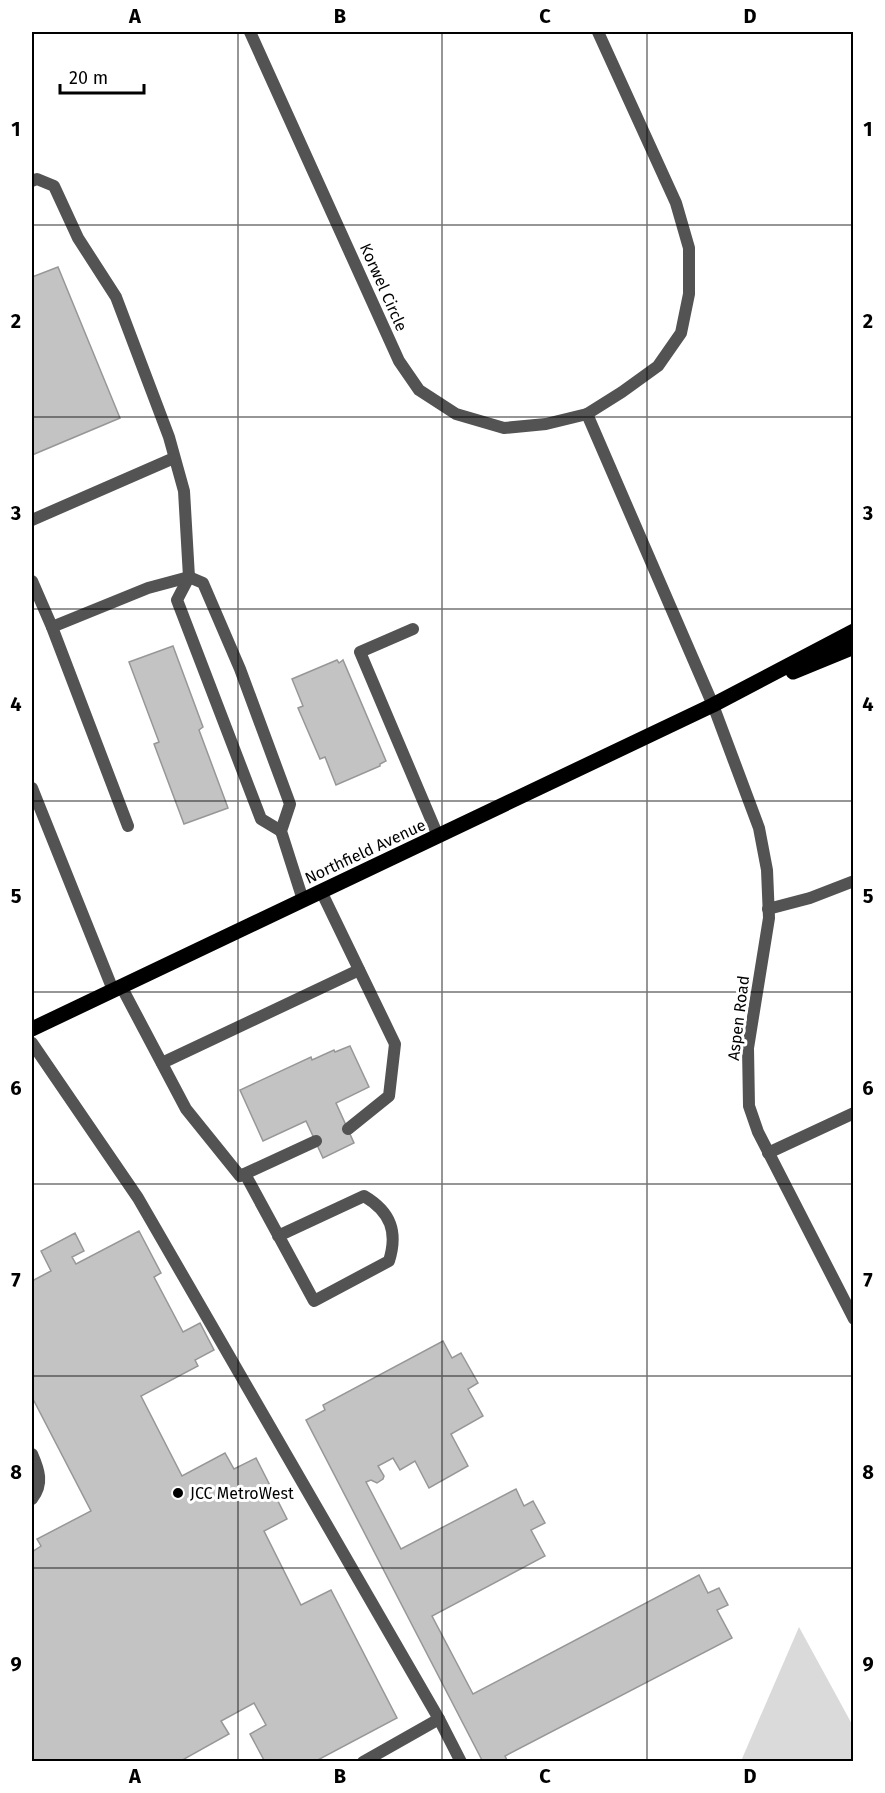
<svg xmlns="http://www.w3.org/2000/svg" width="885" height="1793" font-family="'Fira Sans',sans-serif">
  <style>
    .green { fill: #dadada }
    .building { fill: #c3c3c3; stroke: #979797; stroke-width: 1.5 }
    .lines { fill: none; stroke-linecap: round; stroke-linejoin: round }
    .service { stroke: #535353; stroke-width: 12 }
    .minor { stroke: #535353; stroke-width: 12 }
    .primary { stroke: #000; stroke-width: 15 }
    .grid { fill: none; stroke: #000; stroke-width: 1.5; stroke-opacity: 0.55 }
    .poi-dot { fill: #000; stroke: #fff; stroke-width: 2 }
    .labels { text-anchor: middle; stroke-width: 6; stroke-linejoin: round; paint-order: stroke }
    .street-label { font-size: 16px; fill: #000; stroke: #fff }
    .poi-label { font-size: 16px; fill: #000; stroke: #fff; text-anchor: start }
    .neatline { fill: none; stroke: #000; stroke-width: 2 }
    .grid-label { font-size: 20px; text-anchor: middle; font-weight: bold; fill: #000 }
  </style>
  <rect width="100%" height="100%" fill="#fff"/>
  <path class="green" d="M799,1627L853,1726V1761H741Z"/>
  <g class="building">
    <path d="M58,267L120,418L32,455V277Z"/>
    <path d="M173,646L203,727L199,730L228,808L184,824L154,744L159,742L129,662Z"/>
    <path d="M337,660L339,663L343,660L386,761L380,764V766L336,785L325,757L320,759L298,708L303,706L292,679Z"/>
    <path d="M350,1046L369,1087L336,1103L354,1143L323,1158L306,1121L263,1141L240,1090L311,1057L312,1060L334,1050L335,1052Z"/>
    <path d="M139,1231L161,1273L154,1277L183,1332L200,1323L214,1350L195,1360L198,1366L141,1396L182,1476L225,1453L234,1469L256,1458L287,1519L264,1531L301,1605L331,1590L397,1718L314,1762H265L250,1734L266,1725L254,1703L221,1721L229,1734L184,1759L185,1762H32V1552L41,1546L37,1539L91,1511L32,1397V1281L51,1271L41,1251L75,1233L84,1251L72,1257L76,1264Z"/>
    <path d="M443,1341L452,1358L461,1353L478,1383L468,1389L483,1416L451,1434L468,1466L429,1488L415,1461L400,1470L393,1458L378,1466L384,1476L383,1479L377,1483L371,1480L366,1482L401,1549L516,1489L524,1506L533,1501L545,1523L531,1530L545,1556L432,1616L473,1694L699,1575L708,1593L719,1588L728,1605L717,1610L732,1638L505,1756L508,1762H483L306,1420L325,1410L323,1405Z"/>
  </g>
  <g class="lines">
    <g class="service">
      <path d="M32,181L37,179L54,186L78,238L116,297L169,437L184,491L189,577L177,600L261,819L281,831"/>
      <path d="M32,520L174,458"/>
      <path d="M32,581L52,627L128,826"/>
      <path d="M52,627L148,588L189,577L203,583L240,669L290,804L281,831L303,900"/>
      <path d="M413,629L360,652L438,836"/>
      <path d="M32,788L113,990"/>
      <path d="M321,891L395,1044L389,1096L348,1129"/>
      <path d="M121,986L186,1109L240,1176L316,1141"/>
      <path d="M162,1063L359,970"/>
      <path d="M245,1174L314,1301L389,1261C398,1232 391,1212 364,1196L278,1236"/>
      <path d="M32,1454C39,1470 44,1484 32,1499"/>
      <path d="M363,1762L439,1719"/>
    </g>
    <g class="minor">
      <path d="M250,32L399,361L419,390L456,414L504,428L546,424L587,414L622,392L658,366L681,333L689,294V248L676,203L598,32"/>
      <path d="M587,414L713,705L759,828L767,870L769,918L748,1048L749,1106L758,1132L854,1319"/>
      <path d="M768,909L810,898L854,881"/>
      <path d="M32,1043L138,1198L439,1719L461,1762"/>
      <path d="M768,1153L854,1113"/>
    </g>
    <g class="primary">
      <path d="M793,672L854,647"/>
      <path d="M32,1029L713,705L854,631"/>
    </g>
  </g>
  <path class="grid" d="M238,32V1762M442,32V1762M647,32V1762M32,225H854M32,417H854M32,609H854M32,801H854M32,992H854M32,1184H854M32,1376H854M32,1568H854"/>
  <circle class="poi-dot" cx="178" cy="1493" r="6"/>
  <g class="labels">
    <g class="street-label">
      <text transform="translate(384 287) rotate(66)" y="6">Korwel Circle</text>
      <text transform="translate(365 851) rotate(-25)" y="6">Northfield Avenue</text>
      <text transform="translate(738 1018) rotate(-83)" y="6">Aspen Road</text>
    </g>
    <g class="poi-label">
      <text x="190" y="1499">JCC MetroWest</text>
    </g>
  </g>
  <rect width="885" height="1793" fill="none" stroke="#ffffff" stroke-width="66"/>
  <path d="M60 84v9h84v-9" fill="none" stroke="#000000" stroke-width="3"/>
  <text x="69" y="84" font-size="18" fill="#000000" stroke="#ffffff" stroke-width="4.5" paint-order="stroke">20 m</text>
  <rect x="33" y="33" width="819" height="1727" class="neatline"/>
  <g class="grid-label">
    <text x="135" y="23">A</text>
    <text x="340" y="23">B</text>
    <text x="545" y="23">C</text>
    <text x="750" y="23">D</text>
    <text x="16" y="136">1</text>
    <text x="868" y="136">1</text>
    <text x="16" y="328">2</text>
    <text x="868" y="328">2</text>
    <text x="16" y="520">3</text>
    <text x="868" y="520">3</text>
    <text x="16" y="711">4</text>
    <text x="868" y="711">4</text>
    <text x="16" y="903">5</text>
    <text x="868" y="903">5</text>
    <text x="16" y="1095">6</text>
    <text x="868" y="1095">6</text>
    <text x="16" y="1287">7</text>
    <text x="868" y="1287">7</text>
    <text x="16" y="1479">8</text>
    <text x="868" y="1479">8</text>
    <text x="16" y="1671">9</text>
    <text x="868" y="1671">9</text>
    <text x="135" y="1783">A</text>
    <text x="340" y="1783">B</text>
    <text x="545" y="1783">C</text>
    <text x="750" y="1783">D</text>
  </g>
</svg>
